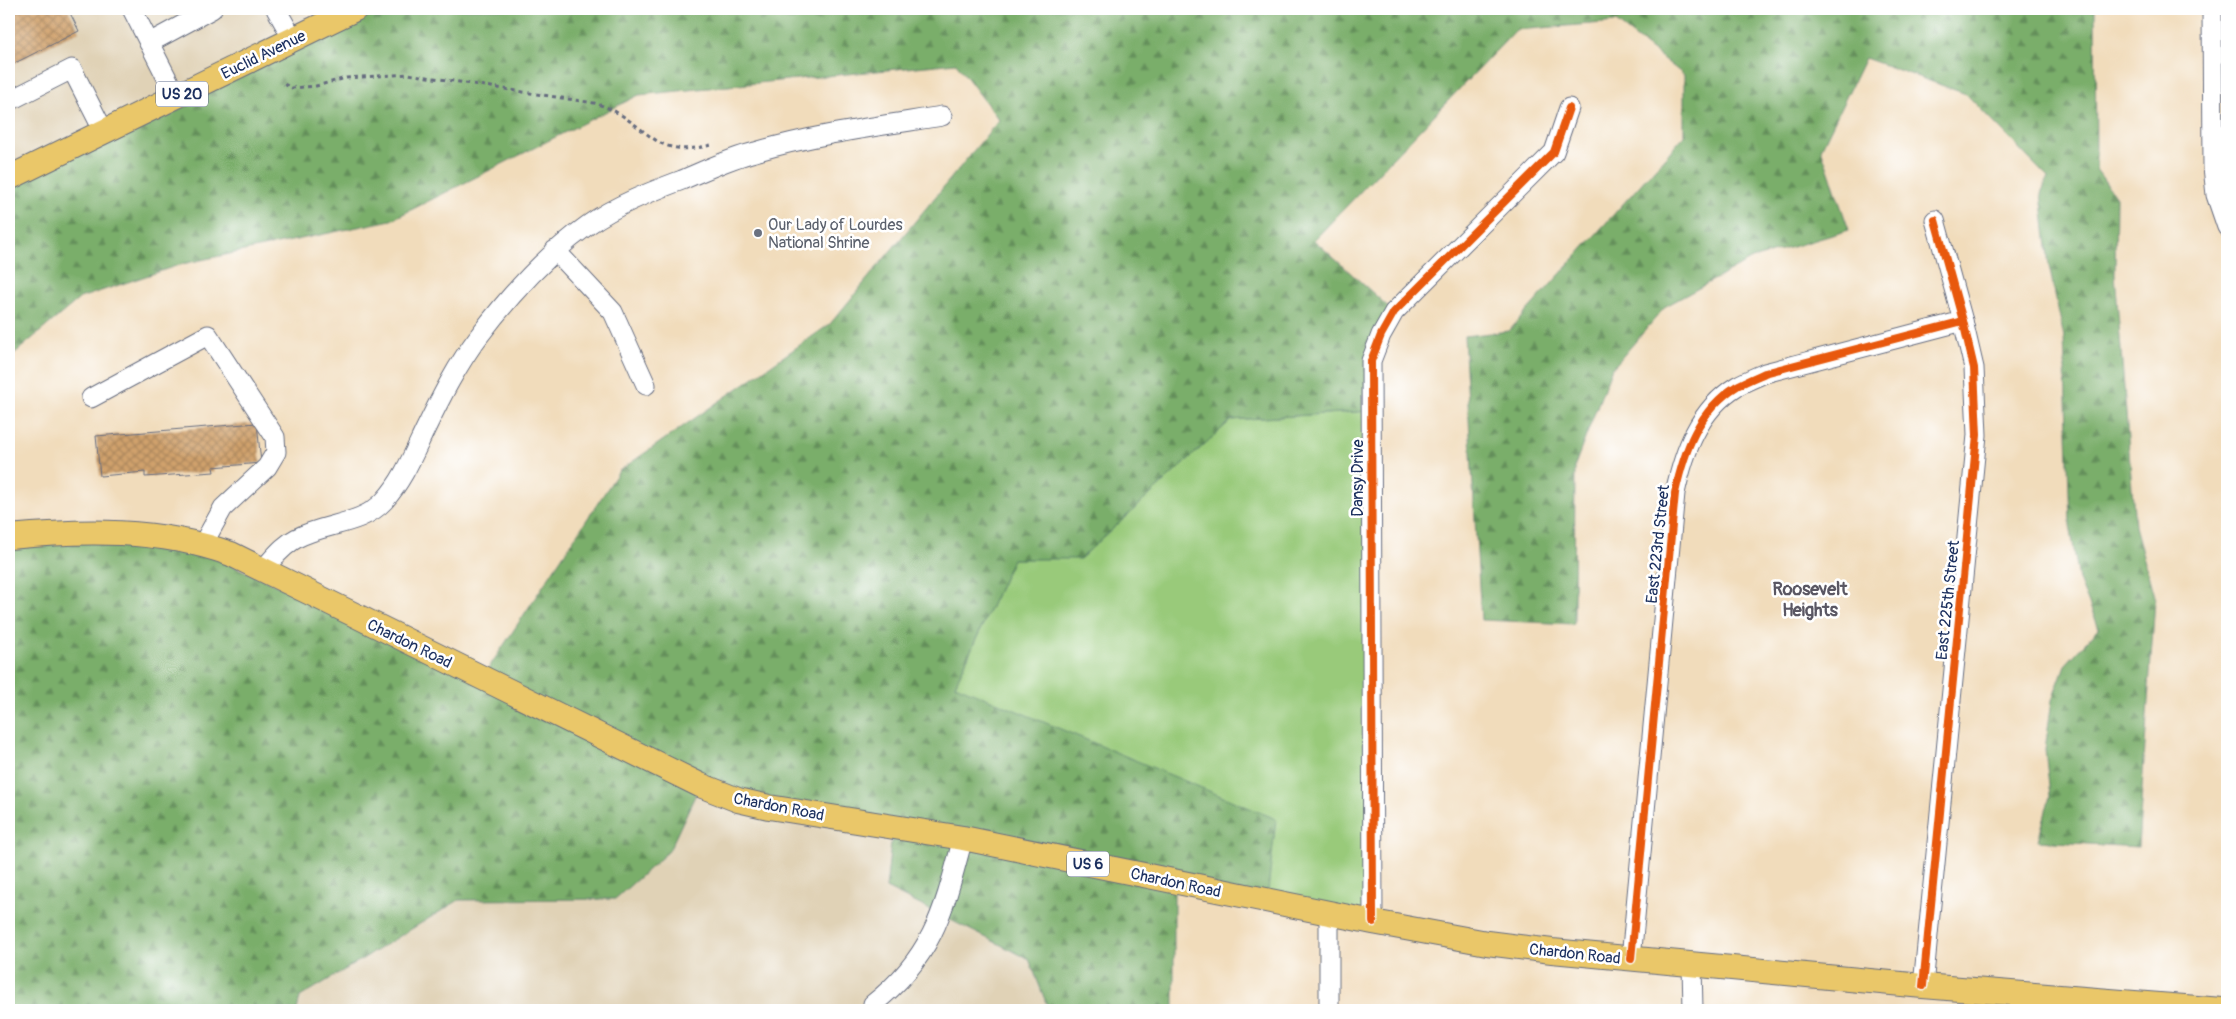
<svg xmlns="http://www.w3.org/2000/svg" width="2236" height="1019" font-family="Pangolin,sans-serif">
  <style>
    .built { fill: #e0d2b6 }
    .green { fill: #99ca7a; stroke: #5a7c6c }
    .forest { fill: url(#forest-firs); stroke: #4a6e64 }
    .building { fill: url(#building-cross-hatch) }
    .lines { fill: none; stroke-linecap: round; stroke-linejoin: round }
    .minor-casing { stroke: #666c7f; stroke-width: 21 }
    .major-casing { stroke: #666c7f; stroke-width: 26 }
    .path { stroke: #666c7f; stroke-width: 3; stroke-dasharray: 4 4; stroke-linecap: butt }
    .minor { stroke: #fff; stroke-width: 19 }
    .major { stroke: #eac769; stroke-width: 24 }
    .cycleway-casing { stroke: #fff; stroke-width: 11 }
    .cycleway { stroke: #e8590c; stroke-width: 8 }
    .worship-dot { fill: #6b7280; stroke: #fff; stroke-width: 2 }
    .labels { text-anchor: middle; stroke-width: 5; stroke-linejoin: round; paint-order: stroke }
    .shield { fill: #fff; stroke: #5f6d8e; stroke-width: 1 }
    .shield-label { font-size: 15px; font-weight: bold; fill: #1b2f5e }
    .street-label { font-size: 16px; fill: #1b2f5e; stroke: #fff }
    .worship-label { font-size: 16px; fill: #5b616d; stroke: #fff; text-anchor: start }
    .neighbourhood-label { font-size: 18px; font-weight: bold; fill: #5a5763; stroke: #fff }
  </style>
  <defs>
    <pattern id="forest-firs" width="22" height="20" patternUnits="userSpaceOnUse" patternTransform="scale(1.25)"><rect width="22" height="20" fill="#7aae6a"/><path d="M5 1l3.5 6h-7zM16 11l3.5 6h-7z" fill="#638e5a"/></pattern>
    <pattern id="building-cross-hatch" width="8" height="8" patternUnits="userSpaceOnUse" patternTransform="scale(1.25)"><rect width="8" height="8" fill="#d0a16c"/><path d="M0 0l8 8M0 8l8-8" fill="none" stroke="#a8845c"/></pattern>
  </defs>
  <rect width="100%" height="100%" fill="#fff"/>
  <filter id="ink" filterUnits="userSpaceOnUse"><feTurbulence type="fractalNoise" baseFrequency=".02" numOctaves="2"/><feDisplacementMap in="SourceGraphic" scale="10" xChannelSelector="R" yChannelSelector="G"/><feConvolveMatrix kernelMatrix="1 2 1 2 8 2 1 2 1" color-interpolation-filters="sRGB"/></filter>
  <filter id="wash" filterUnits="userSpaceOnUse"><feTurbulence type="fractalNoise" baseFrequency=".0096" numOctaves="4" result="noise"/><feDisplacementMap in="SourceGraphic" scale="20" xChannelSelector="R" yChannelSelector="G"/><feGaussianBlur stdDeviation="1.12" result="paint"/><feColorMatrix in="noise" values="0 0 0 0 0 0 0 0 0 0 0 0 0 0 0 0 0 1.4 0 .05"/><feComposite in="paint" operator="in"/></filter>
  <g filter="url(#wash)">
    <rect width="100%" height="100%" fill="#f1dcbb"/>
    <g class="built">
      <path d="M9,9H304L314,29L9,178Z"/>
      <path d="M700,785L894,825L886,888L1029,959L1049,1010H297L300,997L459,900L615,899Z"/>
    </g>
    <path class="green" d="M1371,411L1373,922L1267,900L955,685L1013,559L1081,558L1231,420Z"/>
    <path class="forest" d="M355,9H2095L2096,169L2116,197L2115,274L2135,526L2155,600L2138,847L2038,841L2050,796L2045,749L2052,700L2065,665L2099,628L2079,580L2070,525L2064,337L2049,266L2041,193L2048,178L1966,94L1865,58L1821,149L1849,230L1752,259L1666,306L1611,370L1575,465L1574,624L1481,620L1464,336L1509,331L1684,136V75L1616,22L1516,30L1314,240L1394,312L1381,335L1371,411L1231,420L1080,559H1013L955,685L1276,819L1267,900L1174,881V1010H1049L1029,959L886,888L893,825L700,785L669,851L615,899L459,900L300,997L297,1010H9V537L171,538L482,678L619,471L830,324L999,120L956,63L639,95L391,220L182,264L80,298L9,358V178Z"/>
    <g id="blocks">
      <g class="building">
        <path d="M9,9H68L79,31L9,66Z"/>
        <path d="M257,423L261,463L213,467L214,472L145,477V472L100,476L96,436Z"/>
      </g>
    </g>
  </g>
  <g filter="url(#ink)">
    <use href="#blocks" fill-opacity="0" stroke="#666c7f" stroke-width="1"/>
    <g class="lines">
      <defs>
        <g id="minor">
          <path d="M132,9L176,96"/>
          <path d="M276,9L293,39"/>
          <path d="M2212,9L2213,167L2216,195L2227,227"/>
          <path d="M149,43L212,9"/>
          <path d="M9,101L72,69L104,132"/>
          <path d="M555,250L613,312L646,385"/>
          <path d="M91,398L208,335L275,437L276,452L267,467L223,508L203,544"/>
          <path d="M262,570C273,559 283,545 297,538C325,523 362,525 384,501C403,480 413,455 425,430C441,397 457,365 479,336C510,295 546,255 588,225C616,205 650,192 682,180C706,170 730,158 755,152C816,134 879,126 942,116"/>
          <path d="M1329,913V1010"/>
          <path d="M1373,922L1371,361L1381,335L1394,312L1554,152L1569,108"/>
          <path d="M1631,959L1675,493C1684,452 1698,410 1737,386C1746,381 1756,377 1765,373L1963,321"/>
          <path d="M1692,965L1693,1010"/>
          <path d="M1923,986L1977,435L1974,368L1963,321L1935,220"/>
          <path d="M874,1010L873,1004C934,956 944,909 963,838"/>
        </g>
        <g id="major">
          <path d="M9,178L355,9"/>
          <path d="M9,537C83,530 159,528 231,554L700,785L738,800L769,807L963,838L1373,922L1487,943L1552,951L1923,986L2222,1010"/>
        </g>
      </defs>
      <use href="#minor" class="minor-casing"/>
      <use href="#major" class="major-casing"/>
      <path class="path" d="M284,84L292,88L316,86L346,78L408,74L594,103C601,105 609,108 616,112C654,134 659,158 711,145"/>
      <use href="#minor" class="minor"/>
      <use href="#major" class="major"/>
      <defs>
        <g id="cycleway">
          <path d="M1373,922L1371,361L1381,335L1394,312L1554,152L1569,108"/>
          <path d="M1631,959L1675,493C1684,452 1698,410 1737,386C1746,381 1756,377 1765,373L1963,321"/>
          <path d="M1923,986L1977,435L1974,368L1963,321L1935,220"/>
        </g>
      </defs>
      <use href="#cycleway" class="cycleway-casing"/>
      <use href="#cycleway" class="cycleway"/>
    </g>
  </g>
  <circle class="worship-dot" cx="758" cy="233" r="5"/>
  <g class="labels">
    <g class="shield">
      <rect x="156" y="81.5" width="52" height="25" rx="4"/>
      <rect x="1067" y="851.5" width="42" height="25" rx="4"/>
    </g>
    <g class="shield-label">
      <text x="182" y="99">US 20</text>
      <text x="1088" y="869">US 6</text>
    </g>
    <g class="street-label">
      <text transform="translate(263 54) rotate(-26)" y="6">Euclid Avenue</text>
      <text transform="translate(1357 478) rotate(-90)" y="6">Dansy Drive</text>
      <text transform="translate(1657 544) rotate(-84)" y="6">East 223rd Street</text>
      <text transform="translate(1947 600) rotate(-84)" y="6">East 225th Street</text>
      <text transform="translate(410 643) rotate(26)" y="6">Chardon Road</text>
      <text transform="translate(779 806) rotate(11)" y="6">Chardon Road</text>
      <text transform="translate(1176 882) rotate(12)" y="6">Chardon Road</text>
      <text transform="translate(1575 953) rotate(6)" y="6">Chardon Road</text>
    </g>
    <g class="worship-label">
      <text x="768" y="230">Our Lady of Lourdes<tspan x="768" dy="18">National Shrine</tspan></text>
    </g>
    <g class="neighbourhood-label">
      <text x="1810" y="595">Roosevelt<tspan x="1810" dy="21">Heights</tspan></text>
    </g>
  </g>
  <rect width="2236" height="1019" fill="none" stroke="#fff" stroke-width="30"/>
</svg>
